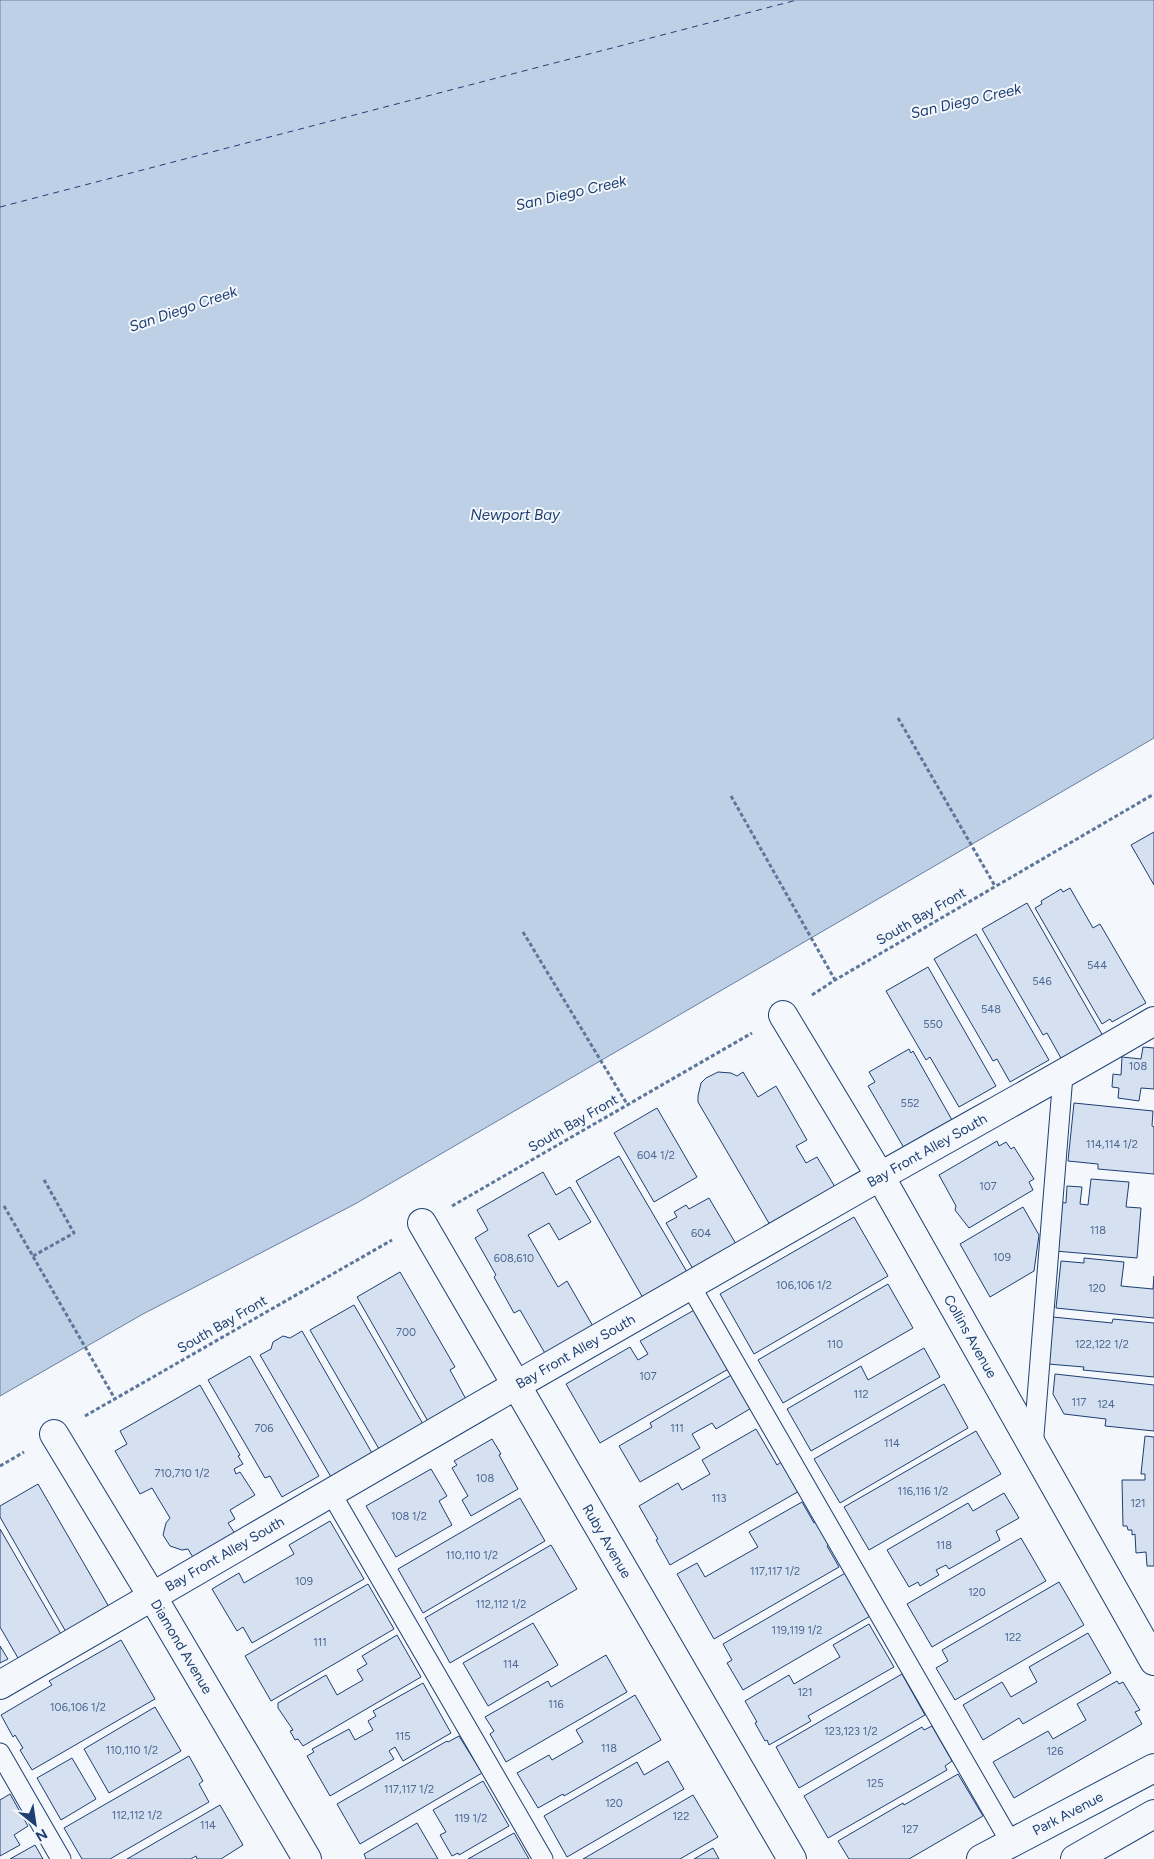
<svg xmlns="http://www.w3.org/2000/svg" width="1154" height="1859" font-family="Figtree,sans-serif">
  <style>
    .water { fill: #bed0e5; stroke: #687fa3 }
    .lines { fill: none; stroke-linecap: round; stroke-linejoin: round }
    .ferry { stroke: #1d3f73; stroke-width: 1; stroke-dasharray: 6 5; stroke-linecap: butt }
    .building { fill: #d5e0f0; stroke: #1d3f73 }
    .lane-casing { stroke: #1d3f73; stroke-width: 21 }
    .street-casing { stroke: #1d3f73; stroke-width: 30 }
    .secondary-casing { stroke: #1d3f73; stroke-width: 30 }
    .path { stroke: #5e769c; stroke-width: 3; stroke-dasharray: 4 2.5; stroke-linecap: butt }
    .lane { stroke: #f4f7fb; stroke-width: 19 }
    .street { stroke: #f4f7fb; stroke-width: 28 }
    .secondary { stroke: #f4f7fb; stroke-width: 28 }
    .labels { text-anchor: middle; stroke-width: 4; stroke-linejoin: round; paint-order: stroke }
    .number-label { font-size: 11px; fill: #4b6792 }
    .street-label { font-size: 14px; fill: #1d3f73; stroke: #f4f7fb }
    .water-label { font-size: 15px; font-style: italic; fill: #1d3f73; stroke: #f4f7fb }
  </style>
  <rect width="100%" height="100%" fill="#f4f7fb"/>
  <path class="water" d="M0,0H1154V738L355,1204L143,1314L0,1396Z"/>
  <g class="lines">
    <path class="ferry" d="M0,207L797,0"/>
  </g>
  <g class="building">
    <path d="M1154,832V885L1131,845Z"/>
    <path d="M1070,888L1093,928L1100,924L1146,1003L1112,1022L1110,1019L1102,1024L1035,908L1042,904L1041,901L1061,889L1063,892Z"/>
    <path d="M1027,903L1103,1036L1062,1060L1047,1033L1043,1035L982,929Z"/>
    <path d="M976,934L1049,1060L1010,1082L997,1059L993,1061L934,959Z"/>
    <path d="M928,967L996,1086L959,1107L930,1057L926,1060L886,991Z"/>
    <path d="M1143,1047L1154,1048V1089L1141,1088L1139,1101L1118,1098L1119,1088L1112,1087L1113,1074L1121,1075L1122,1057L1141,1059Z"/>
    <path d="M909,1049L911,1053L913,1051L952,1120L904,1148L868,1086L875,1082L869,1072Z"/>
    <path d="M718,1072L731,1073L737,1076L743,1072L758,1097L776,1086L807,1140L796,1146L806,1163L817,1157L835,1187L770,1225L698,1102V1096L701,1083L706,1078Z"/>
    <path d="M1074,1103L1153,1111L1152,1126L1154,1127V1174L1098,1169V1164L1068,1161Z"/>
    <path d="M657,1108L697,1177L654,1202L614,1133Z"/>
    <path d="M997,1141L999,1146L1006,1142L1011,1149L1014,1147L1034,1179L1029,1182L1033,1190L969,1228L955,1210L956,1206L939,1175Z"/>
    <path d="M619,1156L687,1272L643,1298L576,1181Z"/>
    <path d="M543,1172L556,1195L570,1187L591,1222L559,1240L549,1223L528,1235L558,1287L567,1281L594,1328L546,1355L520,1310L514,1313L494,1277L496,1275L475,1238L488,1230L477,1210Z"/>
    <path d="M1091,1179L1129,1182L1126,1207L1141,1208L1137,1258L1055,1251L1059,1202L1066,1203L1067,1186L1082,1187L1080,1204L1088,1205Z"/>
    <path d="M709,1198L736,1244L693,1269L666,1223L677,1217L674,1212L686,1205L689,1209Z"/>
    <path d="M1023,1207L1039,1235L1034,1271L990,1297L960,1244Z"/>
    <path d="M854,1217L888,1276L754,1354L720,1294Z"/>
    <path d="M1084,1258L1124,1262L1121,1286L1153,1289L1154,1276V1318L1056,1308L1061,1261L1084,1263Z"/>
    <path d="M400,1272L455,1367L450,1370L467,1401L429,1423L357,1297Z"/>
    <path d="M888,1284L913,1328L783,1403L758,1360Z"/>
    <path d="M354,1305L423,1424L379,1449L310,1330Z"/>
    <path d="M696,1309L730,1368L600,1443L566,1384L630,1347L638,1360L648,1354L640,1341Z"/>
    <path d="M1053,1317L1112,1323L1113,1319L1154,1323V1377L1083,1370L1084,1367L1048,1364Z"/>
    <path d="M302,1331L372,1453L331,1477L260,1355L271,1349L273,1342L283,1336L290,1338Z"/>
    <path d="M924,1348L940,1377L811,1451L787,1409L861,1366L868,1380Z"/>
    <path d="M250,1356L319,1476L282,1497L270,1476L265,1478L208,1380Z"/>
    <path d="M733,1374L753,1407L716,1429L712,1423L692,1434L700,1448L640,1482L619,1446L652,1427L650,1423Z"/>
    <path d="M1055,1374L1154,1385V1431L1105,1426L1106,1419L1064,1414L1053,1394Z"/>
    <path d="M944,1384L968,1428L840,1503L814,1459Z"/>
    <path d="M200,1385L240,1455L238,1456L243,1464L234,1469L236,1474L240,1472L255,1495L230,1510L235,1519L228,1523L236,1535L194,1559L188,1549L182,1550L170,1546L163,1535L166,1523L170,1518L152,1488L140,1494L115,1451L127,1444L120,1431Z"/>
    <path d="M756,1429L777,1465L784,1460L801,1490L670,1565L656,1540L658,1539L639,1506L678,1483L682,1490L710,1474L702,1460Z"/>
    <path d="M976,1431L1001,1474L869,1550L844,1507Z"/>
    <path d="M1145,1436L1154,1437V1566H1147L1146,1552L1136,1553L1135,1534L1132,1535V1530H1128L1127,1526H1123L1122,1480H1145V1474H1141Z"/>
    <path d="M492,1439L501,1454L499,1455L518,1489L471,1516L462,1500L468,1496L452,1468L457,1465L454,1461Z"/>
    <path d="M431,1469L447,1496L439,1501L452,1525L396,1557L366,1506Z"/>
    <path d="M38,1484L109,1607L66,1632L0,1517V1506Z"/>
    <path d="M1004,1493L1019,1518L996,1531L1000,1540L949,1569L946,1565L936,1570L939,1575L920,1586L918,1582L909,1587L887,1550L968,1503L973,1511Z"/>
    <path d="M520,1498L545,1541L423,1613L398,1569Z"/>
    <path d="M802,1502L814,1523L818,1520L831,1544L827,1546L839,1567L714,1639L677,1574L697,1563L705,1577L758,1547L749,1532Z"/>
    <path d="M330,1521L364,1579L252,1643L243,1627L237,1631L212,1589L239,1573L244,1583L294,1554L289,1545Z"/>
    <path d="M0,1529L61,1634L18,1658L0,1627Z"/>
    <path d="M1021,1538L1046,1581L932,1647L907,1604Z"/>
    <path d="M551,1545L577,1589L450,1663L425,1618Z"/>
    <path d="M847,1572L872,1615L743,1690L727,1663L732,1660L723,1644Z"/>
    <path d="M1059,1582L1084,1625L955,1700L936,1668L948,1661L942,1650Z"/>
    <path d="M368,1584L394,1629L271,1701L245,1656Z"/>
    <path d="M533,1623L558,1665L488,1706L463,1663Z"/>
    <path d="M869,1624L894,1667L808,1716L811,1721L769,1745L767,1740L765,1741L755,1723L757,1722L745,1701L789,1675L794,1684L840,1657L833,1645Z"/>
    <path d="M1088,1633L1111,1673L1023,1724L1019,1718L983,1740L963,1705L1002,1682L1011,1697L1037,1682L1029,1667Z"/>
    <path d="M397,1635L421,1677L303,1746L298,1739L295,1740L290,1731L293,1730L278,1708V1703L326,1675L337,1695L363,1680L357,1670L367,1664L362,1656Z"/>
    <path d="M121,1640L155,1699L32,1770L20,1750L23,1748L15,1735L13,1737L1,1715L52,1685L49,1681Z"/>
    <path d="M0,1646L8,1659L0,1663Z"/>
    <path d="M606,1655L627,1692L506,1762L490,1734L494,1731L485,1717L548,1681L551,1687Z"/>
    <path d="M902,1674L925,1715L799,1788L776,1747Z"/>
    <path d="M1117,1681L1119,1684L1123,1682L1140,1710L1135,1712L1142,1724L1014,1798L993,1762L1048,1731L1053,1739L1086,1720L1077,1704Z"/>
    <path d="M423,1683L451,1733L403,1761L395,1747L389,1751L394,1759L330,1796L307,1756L314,1752L312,1749L349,1729L355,1740L373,1730L368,1721L376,1716L373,1711Z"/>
    <path d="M635,1695L661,1740L564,1796L563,1794L538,1808L517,1773L549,1755L552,1760L583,1742L576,1730Z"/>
    <path d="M155,1707L181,1751L109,1793L84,1749Z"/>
    <path d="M932,1726L952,1761L945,1766L947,1770L828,1838L804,1796L922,1727L924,1730Z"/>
    <path d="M459,1736L482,1773L360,1844L337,1804L447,1741L448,1742Z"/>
    <path d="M189,1756L203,1781L199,1784L209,1802L110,1859H82L64,1828Z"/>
    <path d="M72,1758L96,1799L61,1820L37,1778Z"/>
    <path d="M668,1761L684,1789L567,1857L544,1816L637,1762L644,1775Z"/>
    <path d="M958,1774L983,1816L909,1859H849L838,1841L903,1803L904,1805Z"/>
    <path d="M483,1781L509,1826L459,1855L458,1853L452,1856L440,1835L446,1832L433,1810Z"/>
    <path d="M10,1794L28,1826L14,1835L20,1845L0,1856V1800Z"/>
    <path d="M693,1795L718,1837L680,1859H583Z"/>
    <path d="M220,1805L243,1845L221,1859H197L196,1856L191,1859H127Z"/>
    <path d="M417,1823L438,1859H366L364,1854Z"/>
    <path d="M514,1833L529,1859H468Z"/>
    <path d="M35,1845L43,1859H10Z"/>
    <path d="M713,1848L719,1859H694Z"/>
  </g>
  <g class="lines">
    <defs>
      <g id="lane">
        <path d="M690,1285L1011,1843"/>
        <path d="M1033,1448L1063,1075"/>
        <path d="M331,1493L543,1859"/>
        <path d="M0,1753L61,1859"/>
      </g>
      <g id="street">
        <path id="s1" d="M783,1015L880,1176L1154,1661"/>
        <path id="s2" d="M422,1223L792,1859"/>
        <path id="s3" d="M54,1434L152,1596L307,1859"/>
        <path id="s4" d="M0,1685C282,1519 567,1356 851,1193C952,1135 1054,1080 1154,1021"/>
      </g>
      <g id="secondary">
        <path id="s5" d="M981,1859L1154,1768"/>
        <path d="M1075,1859L1154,1814"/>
      </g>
    </defs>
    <use href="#lane" class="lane-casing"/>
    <use href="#street" class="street-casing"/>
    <use href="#secondary" class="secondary-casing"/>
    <g class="path">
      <path d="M898,718L995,886"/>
      <path d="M731,796L835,980"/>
      <path d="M523,932L627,1104"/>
      <path d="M812,995L835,980L1154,794"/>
      <path d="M4,1206L115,1399"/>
      <path d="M452,1206L752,1033"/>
      <path d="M33,1256L74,1233L43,1178"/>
      <path d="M85,1416L392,1240"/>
      <path d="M0,1466L24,1452"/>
    </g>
    <use href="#lane" class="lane"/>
    <use href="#street" class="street"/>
    <use href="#secondary" class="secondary"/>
  </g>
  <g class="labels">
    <g class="number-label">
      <text x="1097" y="969">544</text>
      <text x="1042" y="985">546</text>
      <text x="991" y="1013">548</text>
      <text x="933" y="1028">550</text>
      <text x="1138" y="1070">108</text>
      <text x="910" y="1107">552</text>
      <text x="1112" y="1148">114,114 1/2</text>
      <text x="656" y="1159">604 1/2</text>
      <text x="988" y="1190">107</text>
      <text x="1098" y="1234">118</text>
      <text x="701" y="1237">604</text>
      <text x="1002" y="1261">109</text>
      <text x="514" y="1262">608,610</text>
      <text x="804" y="1289">106,106 1/2</text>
      <text x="1097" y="1292">120</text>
      <text x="406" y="1336">700</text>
      <text x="835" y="1348">110</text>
      <text x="1102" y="1348">122,122 1/2</text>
      <text x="648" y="1380">107</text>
      <text x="861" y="1398">112</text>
      <text x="1079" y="1406">117</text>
      <text x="1106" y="1408">124</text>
      <text x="264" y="1432">706</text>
      <text x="677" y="1432">111</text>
      <text x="892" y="1447">114</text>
      <text x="182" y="1477">710,710 1/2</text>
      <text x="485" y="1482">108</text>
      <text x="923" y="1495">116,116 1/2</text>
      <text x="719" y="1502">113</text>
      <text x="1138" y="1507">121</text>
      <text x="409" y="1520">108 1/2</text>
      <text x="944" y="1549">118</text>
      <text x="472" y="1559">110,110 1/2</text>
      <text x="775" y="1575">117,117 1/2</text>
      <text x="304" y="1585">109</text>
      <text x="977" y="1596">120</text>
      <text x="501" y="1608">112,112 1/2</text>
      <text x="797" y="1634">119,119 1/2</text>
      <text x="1013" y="1641">122</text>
      <text x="320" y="1646">111</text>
      <text x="511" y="1668">114</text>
      <text x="805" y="1696">121</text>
      <text x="556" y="1708">116</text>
      <text x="78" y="1711">106,106 1/2</text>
      <text x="851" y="1735">123,123 1/2</text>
      <text x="403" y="1740">115</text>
      <text x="609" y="1752">118</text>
      <text x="132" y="1754">110,110 1/2</text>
      <text x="1055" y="1755">126</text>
      <text x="875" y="1787">125</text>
      <text x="409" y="1793">117,117 1/2</text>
      <text x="614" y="1807">120</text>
      <text x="137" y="1819">112,112 1/2</text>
      <text x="681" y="1820">122</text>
      <text x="471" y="1822">119 1/2</text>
      <text x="208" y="1829">114</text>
      <text x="910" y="1833">127</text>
    </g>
    <g class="street-label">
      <text transform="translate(921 916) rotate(-30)" y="5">South Bay Front</text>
      <text transform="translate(573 1123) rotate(-30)" y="5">South Bay Front</text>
      <text dy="5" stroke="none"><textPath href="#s4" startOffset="1070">Bay Front Alley South</textPath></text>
      <text transform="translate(222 1324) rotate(-30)" y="5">South Bay Front</text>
      <text dy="5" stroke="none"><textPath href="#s1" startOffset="372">Collins Avenue</textPath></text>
      <text dy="5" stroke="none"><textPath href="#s4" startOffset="665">Bay Front Alley South</textPath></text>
      <text dy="5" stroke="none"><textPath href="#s2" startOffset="368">Ruby Avenue</textPath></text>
      <text dy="5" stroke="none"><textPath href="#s4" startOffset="260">Bay Front Alley South</textPath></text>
      <text dy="5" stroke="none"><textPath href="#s3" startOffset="248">Diamond Avenue</textPath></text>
      <text dy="5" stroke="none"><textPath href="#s5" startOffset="98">Park Avenue</textPath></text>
    </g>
    <g class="water-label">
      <text transform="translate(966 101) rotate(-13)" y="5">San Diego Creek</text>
      <text transform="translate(571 193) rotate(-13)" y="5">San Diego Creek</text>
      <text transform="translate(183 309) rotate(-19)" y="5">San Diego Creek</text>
      <text x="515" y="520">Newport Bay</text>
    </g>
  </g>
  <g transform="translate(35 1824) rotate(150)" stroke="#f4f7fb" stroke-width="4" paint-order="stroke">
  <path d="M0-4L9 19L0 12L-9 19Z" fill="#1d3f73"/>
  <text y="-8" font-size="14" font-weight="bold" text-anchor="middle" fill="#1d3f73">N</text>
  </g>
</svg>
